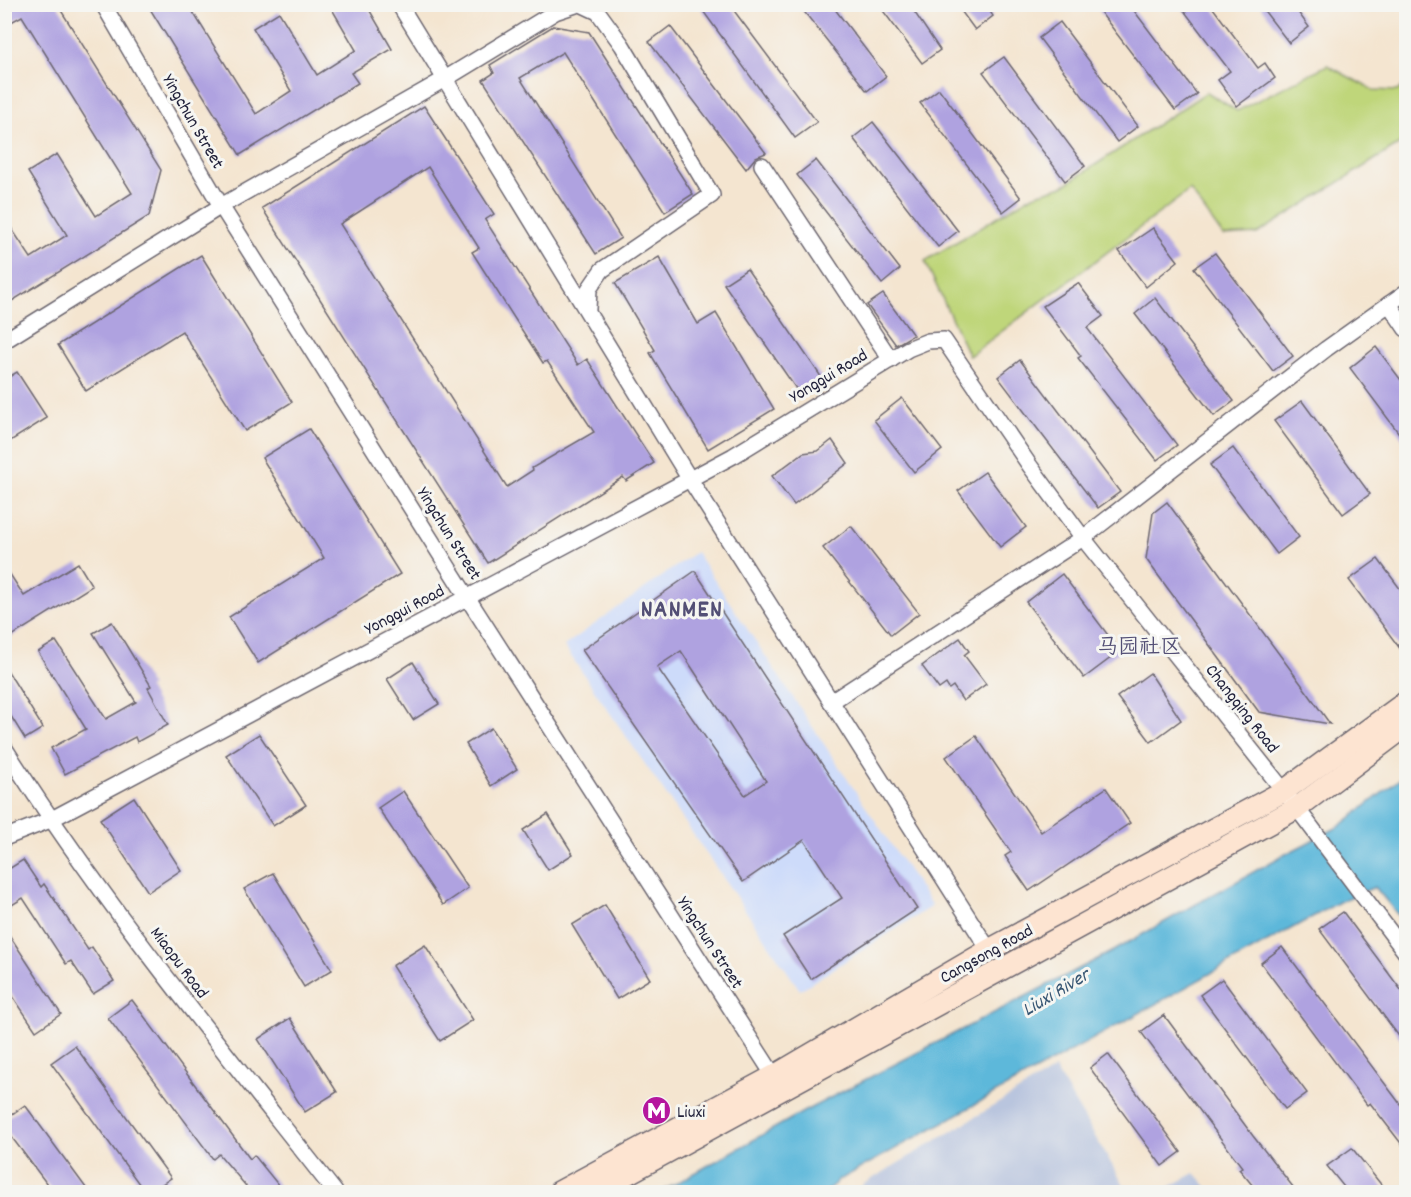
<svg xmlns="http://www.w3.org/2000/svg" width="1411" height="1197" font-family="Dekko,'LXGW WenKai TC',sans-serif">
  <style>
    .built { fill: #cddbfa }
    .industrial { fill: #b9c5de }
    .green { fill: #bfd67a; stroke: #707c5a; stroke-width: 1.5 }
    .water { fill: #5db8da; stroke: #406d8a; stroke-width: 1.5 }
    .building { fill: #afa2e0; fill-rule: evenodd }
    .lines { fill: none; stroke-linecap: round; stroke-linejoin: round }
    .minor-casing { stroke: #6c666f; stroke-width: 18 }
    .secondary-casing { stroke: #6c666f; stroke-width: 24 }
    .minor { stroke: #fff; stroke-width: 15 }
    .secondary { stroke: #fde4d1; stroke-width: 21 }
    .labels { text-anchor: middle; stroke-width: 6; stroke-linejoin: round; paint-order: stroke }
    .street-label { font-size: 18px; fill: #22223b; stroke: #f6f6f2 }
    .poi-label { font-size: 18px; fill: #22223b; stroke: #f6f6f2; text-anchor: start }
    .water-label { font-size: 20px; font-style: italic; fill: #375673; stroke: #f6f6f2 }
    .quarter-label { font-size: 21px; fill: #534f75; stroke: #f6f6f2 }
    .district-label { font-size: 24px; font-weight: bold; letter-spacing: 1.5px; fill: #534f75; stroke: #f6f6f2 }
  </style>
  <rect width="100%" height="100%" fill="#f6f6f2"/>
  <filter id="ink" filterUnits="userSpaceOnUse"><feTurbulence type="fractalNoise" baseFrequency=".0167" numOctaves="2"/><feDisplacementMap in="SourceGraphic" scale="12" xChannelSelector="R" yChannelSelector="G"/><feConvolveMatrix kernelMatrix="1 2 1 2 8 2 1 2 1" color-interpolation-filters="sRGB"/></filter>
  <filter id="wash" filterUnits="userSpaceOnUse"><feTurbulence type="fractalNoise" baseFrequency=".008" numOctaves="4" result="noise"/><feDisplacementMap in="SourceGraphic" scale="24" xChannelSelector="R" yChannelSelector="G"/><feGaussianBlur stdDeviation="1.35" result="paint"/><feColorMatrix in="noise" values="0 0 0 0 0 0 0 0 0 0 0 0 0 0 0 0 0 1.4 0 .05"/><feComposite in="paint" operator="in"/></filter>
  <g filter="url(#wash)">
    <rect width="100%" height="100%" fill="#f4e5d0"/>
    <path class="built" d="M696,552L932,906L800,990L564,646Z"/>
    <g class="industrial">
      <path d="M1055,1069L1128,1192H861L862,1185Z"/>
      <path d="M1195,1173L1212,1192H1160Z"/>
    </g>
    <path class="green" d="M1327,65L1373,90L1397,91L1406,84V140L1257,234L1223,236L1190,190L969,356L925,261L1033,195L1063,186L1207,92L1237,111Z"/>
    <path class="water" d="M1406,774V925L1375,887L1341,901L839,1180L825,1192H661L803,1112L1113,951L1280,857L1340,826Z"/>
    <g id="blocks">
      <g class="building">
        <path d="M4,4H57L161,170L149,216L4,306V217L31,258L67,235L28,172L57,154L96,216L132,193L22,16L4,26Z"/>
        <path d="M147,4H188L256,114L291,91L253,28L279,12L317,75L356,50L329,4H366L392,49L351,73L358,83L240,155Z"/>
        <path d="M698,4H729L817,122L795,138Z"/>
        <path d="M798,4H831L886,76L867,91Z"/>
        <path d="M878,4H909L940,50L922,63Z"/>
        <path d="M956,4H985L993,16L975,30Z"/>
        <path d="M1094,4H1129L1197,94L1175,110Z"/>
        <path d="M1179,4H1210L1258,68L1265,63L1275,78L1237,106L1218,80L1230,71Z"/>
        <path d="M1259,4H1292L1309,27L1289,43Z"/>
        <path d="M1060,22L1138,126L1117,142L1039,38Z"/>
        <path d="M553,26L589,32L693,194L665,212L563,52L520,78L621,238L596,254L483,80L494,73L490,65Z"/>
        <path d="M670,26L766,153L756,157L746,169L649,42Z"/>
        <path d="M1004,57L1085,166L1065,181L983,72Z"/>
        <path d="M939,89L1021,198L1003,212L920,103Z"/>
        <path d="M424,106L494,214L485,220L578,365L587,359L654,463L626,481L623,477L488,563L262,208ZM428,167L479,248L472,252L543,363L547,361L594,432L532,468L533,470L507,487L340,224Z"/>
        <path d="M873,122L958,231L938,247L853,138Z"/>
        <path d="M816,160L900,269L882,284L797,175Z"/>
        <path d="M1153,228L1178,261L1146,287L1119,251Z"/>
        <path d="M1215,253L1293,356L1273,371L1194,268Z"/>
        <path d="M201,255L292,402L245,431L182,331L86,391L58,345Z"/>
        <path d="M659,257L698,324L716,313L774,409L708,449L650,353L655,350L615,283Z"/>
        <path d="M747,269L824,381L801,396L724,284Z"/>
        <path d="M1078,283L1103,316L1087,328L1177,445L1157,460L1078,358L1081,356L1043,306Z"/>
        <path d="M883,294L913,335L896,345L867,305Z"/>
        <path d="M1155,298L1234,401L1214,416L1135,314Z"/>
        <path d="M1376,347L1407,388V444L1350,368Z"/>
        <path d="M1020,360L1120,492L1098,508L998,377Z"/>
        <path d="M17,372L47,418L4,445V380Z"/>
        <path d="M902,398L942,450L914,472L874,420Z"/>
        <path d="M1302,401L1370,494L1343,514L1274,421Z"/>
        <path d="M309,429L400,574L258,663L229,617L324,558L262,458Z"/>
        <path d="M832,440L848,463L794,505L772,476L803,453L818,451Z"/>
        <path d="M1233,448L1299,537L1277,554L1210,465Z"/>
        <path d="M985,472L1026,527L1000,547L958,491Z"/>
        <path d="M1167,502L1310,696L1330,724L1259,712L1146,559L1153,513Z"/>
        <path d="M851,526L919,613L891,635L823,548Z"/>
        <path d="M1378,559L1407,598V658L1349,580Z"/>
        <path d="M78,563L92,586L4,641V565L24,596Z"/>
        <path d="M695,571L917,909L811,979L783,936L842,898L804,840L743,882L582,650ZM681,651L766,781L745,795L657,667Z"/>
        <path d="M1062,574L1120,651L1084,678L1026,602Z"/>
        <path d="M112,622L151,686L148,688L168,725L137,742L135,737L65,774L51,748L86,729L38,652L56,641L106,719L136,702L93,633Z"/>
        <path d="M960,638L969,651L964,655L986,684L963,701L953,686L949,689L946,684L939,689L922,666Z"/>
        <path d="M413,662L439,704L413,720L387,679Z"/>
        <path d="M4,665L43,728L25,739L4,705Z"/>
        <path d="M1150,673L1181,720L1151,742L1117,697Z"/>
        <path d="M491,728L517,769L491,786L466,744Z"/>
        <path d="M259,734L306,805L273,826L226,755Z"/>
        <path d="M976,736L1041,832L1106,788L1130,823L1029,891L1005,856L1011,852L946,757Z"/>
        <path d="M403,791L468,888L443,905L378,808Z"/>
        <path d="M134,797L181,870L148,892L100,819Z"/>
        <path d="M548,814L573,854L548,870L523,830Z"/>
        <path d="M23,860L41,887L44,884L88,950L92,947L114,981L93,994L71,961L66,964L23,898L4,910V872Z"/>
        <path d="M273,873L332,970L304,987L244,889Z"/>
        <path d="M605,905L650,979L617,999L572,925Z"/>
        <path d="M1343,912L1407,998V1047L1319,929Z"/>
        <path d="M4,927L61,1014L36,1031L4,983Z"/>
        <path d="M425,945L473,1020L440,1041L392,966Z"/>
        <path d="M1282,947L1407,1113V1151L1370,1103L1367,1105L1261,963Z"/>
        <path d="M1222,979L1307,1093L1285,1109L1200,995Z"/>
        <path d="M132,1000L250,1159L254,1155L284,1192H251L219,1154L213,1159L108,1018Z"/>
        <path d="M1164,1015L1253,1136L1297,1192H1258L1239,1169L1242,1167L1141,1032Z"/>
        <path d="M290,1018L337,1092L305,1112L258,1039Z"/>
        <path d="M75,1046L171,1178L150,1192H145L51,1063Z"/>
        <path d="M1108,1054L1181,1152L1162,1166L1090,1068Z"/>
        <path d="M25,1105L89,1192H53L4,1127V1120Z"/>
        <path d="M1352,1148L1387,1192H1348L1327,1166Z"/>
      </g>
    </g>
  </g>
  <g filter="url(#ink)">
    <use href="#blocks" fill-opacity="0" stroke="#6c666f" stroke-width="1.5"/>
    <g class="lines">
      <defs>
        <g id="minor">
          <path d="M103,4L221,206L467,597L774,1076"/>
          <path d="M399,4L689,478L989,950"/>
          <path d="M581,4L598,12L622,45L712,195L602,270L589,289L588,309"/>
          <path d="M762,165L891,360"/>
          <path d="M1389,304L1406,329"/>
          <path d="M4,341L221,206L445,79L555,12L579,4"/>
          <path d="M831,702L1083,538L1326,349L1406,292"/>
          <path d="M4,747C103,904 221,1047 335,1192"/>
          <path d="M4,838L50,820L733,456L908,349L928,341L944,340L1030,466L1083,538L1284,791L1406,953"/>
        </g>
        <g id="secondary">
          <path d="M559,1192L774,1076L989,950L1284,791L1406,702"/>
          <path d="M594,1192L1297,808L1406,726"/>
        </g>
      </defs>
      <use href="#minor" class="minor-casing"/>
      <use href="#secondary" class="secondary-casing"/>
      <use href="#minor" class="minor"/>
      <use href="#secondary" class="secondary"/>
    </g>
  </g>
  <defs>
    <symbol id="metro-disc" viewBox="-11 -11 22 22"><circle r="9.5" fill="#b5179e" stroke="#f6f6f2"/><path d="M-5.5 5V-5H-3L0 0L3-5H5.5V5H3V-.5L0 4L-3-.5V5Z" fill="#fff"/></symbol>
  </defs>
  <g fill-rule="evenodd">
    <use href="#metro-disc" x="640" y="1094" width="33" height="33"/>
  </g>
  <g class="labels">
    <g class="street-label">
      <text transform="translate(194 121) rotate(60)" y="6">Yingchun Street</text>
      <text transform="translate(828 375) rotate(-31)" y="6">Yonggui Road</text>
      <text transform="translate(450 533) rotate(58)" y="6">Yingchun Street</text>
      <text transform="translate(404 609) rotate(-28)" y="6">Yonggui Road</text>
      <text transform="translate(1243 708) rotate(52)" y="6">Changqing Road</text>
      <text transform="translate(711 942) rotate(57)" y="6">Yingchun Street</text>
      <text transform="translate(986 953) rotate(-29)" y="6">Cangsong Road</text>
      <text transform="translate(180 962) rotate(53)" y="6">Miaopu Road</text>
    </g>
    <g class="poi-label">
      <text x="677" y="1117">Liuxi</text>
    </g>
    <g class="water-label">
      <text transform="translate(1055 991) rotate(-31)" y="7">Liuxi River</text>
    </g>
    <g class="quarter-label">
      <text x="1139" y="653">马园社区</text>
    </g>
    <g class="district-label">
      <text x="682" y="616">NANMEN</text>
    </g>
  </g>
  <rect width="1411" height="1197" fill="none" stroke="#f6f6f2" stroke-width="24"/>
</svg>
